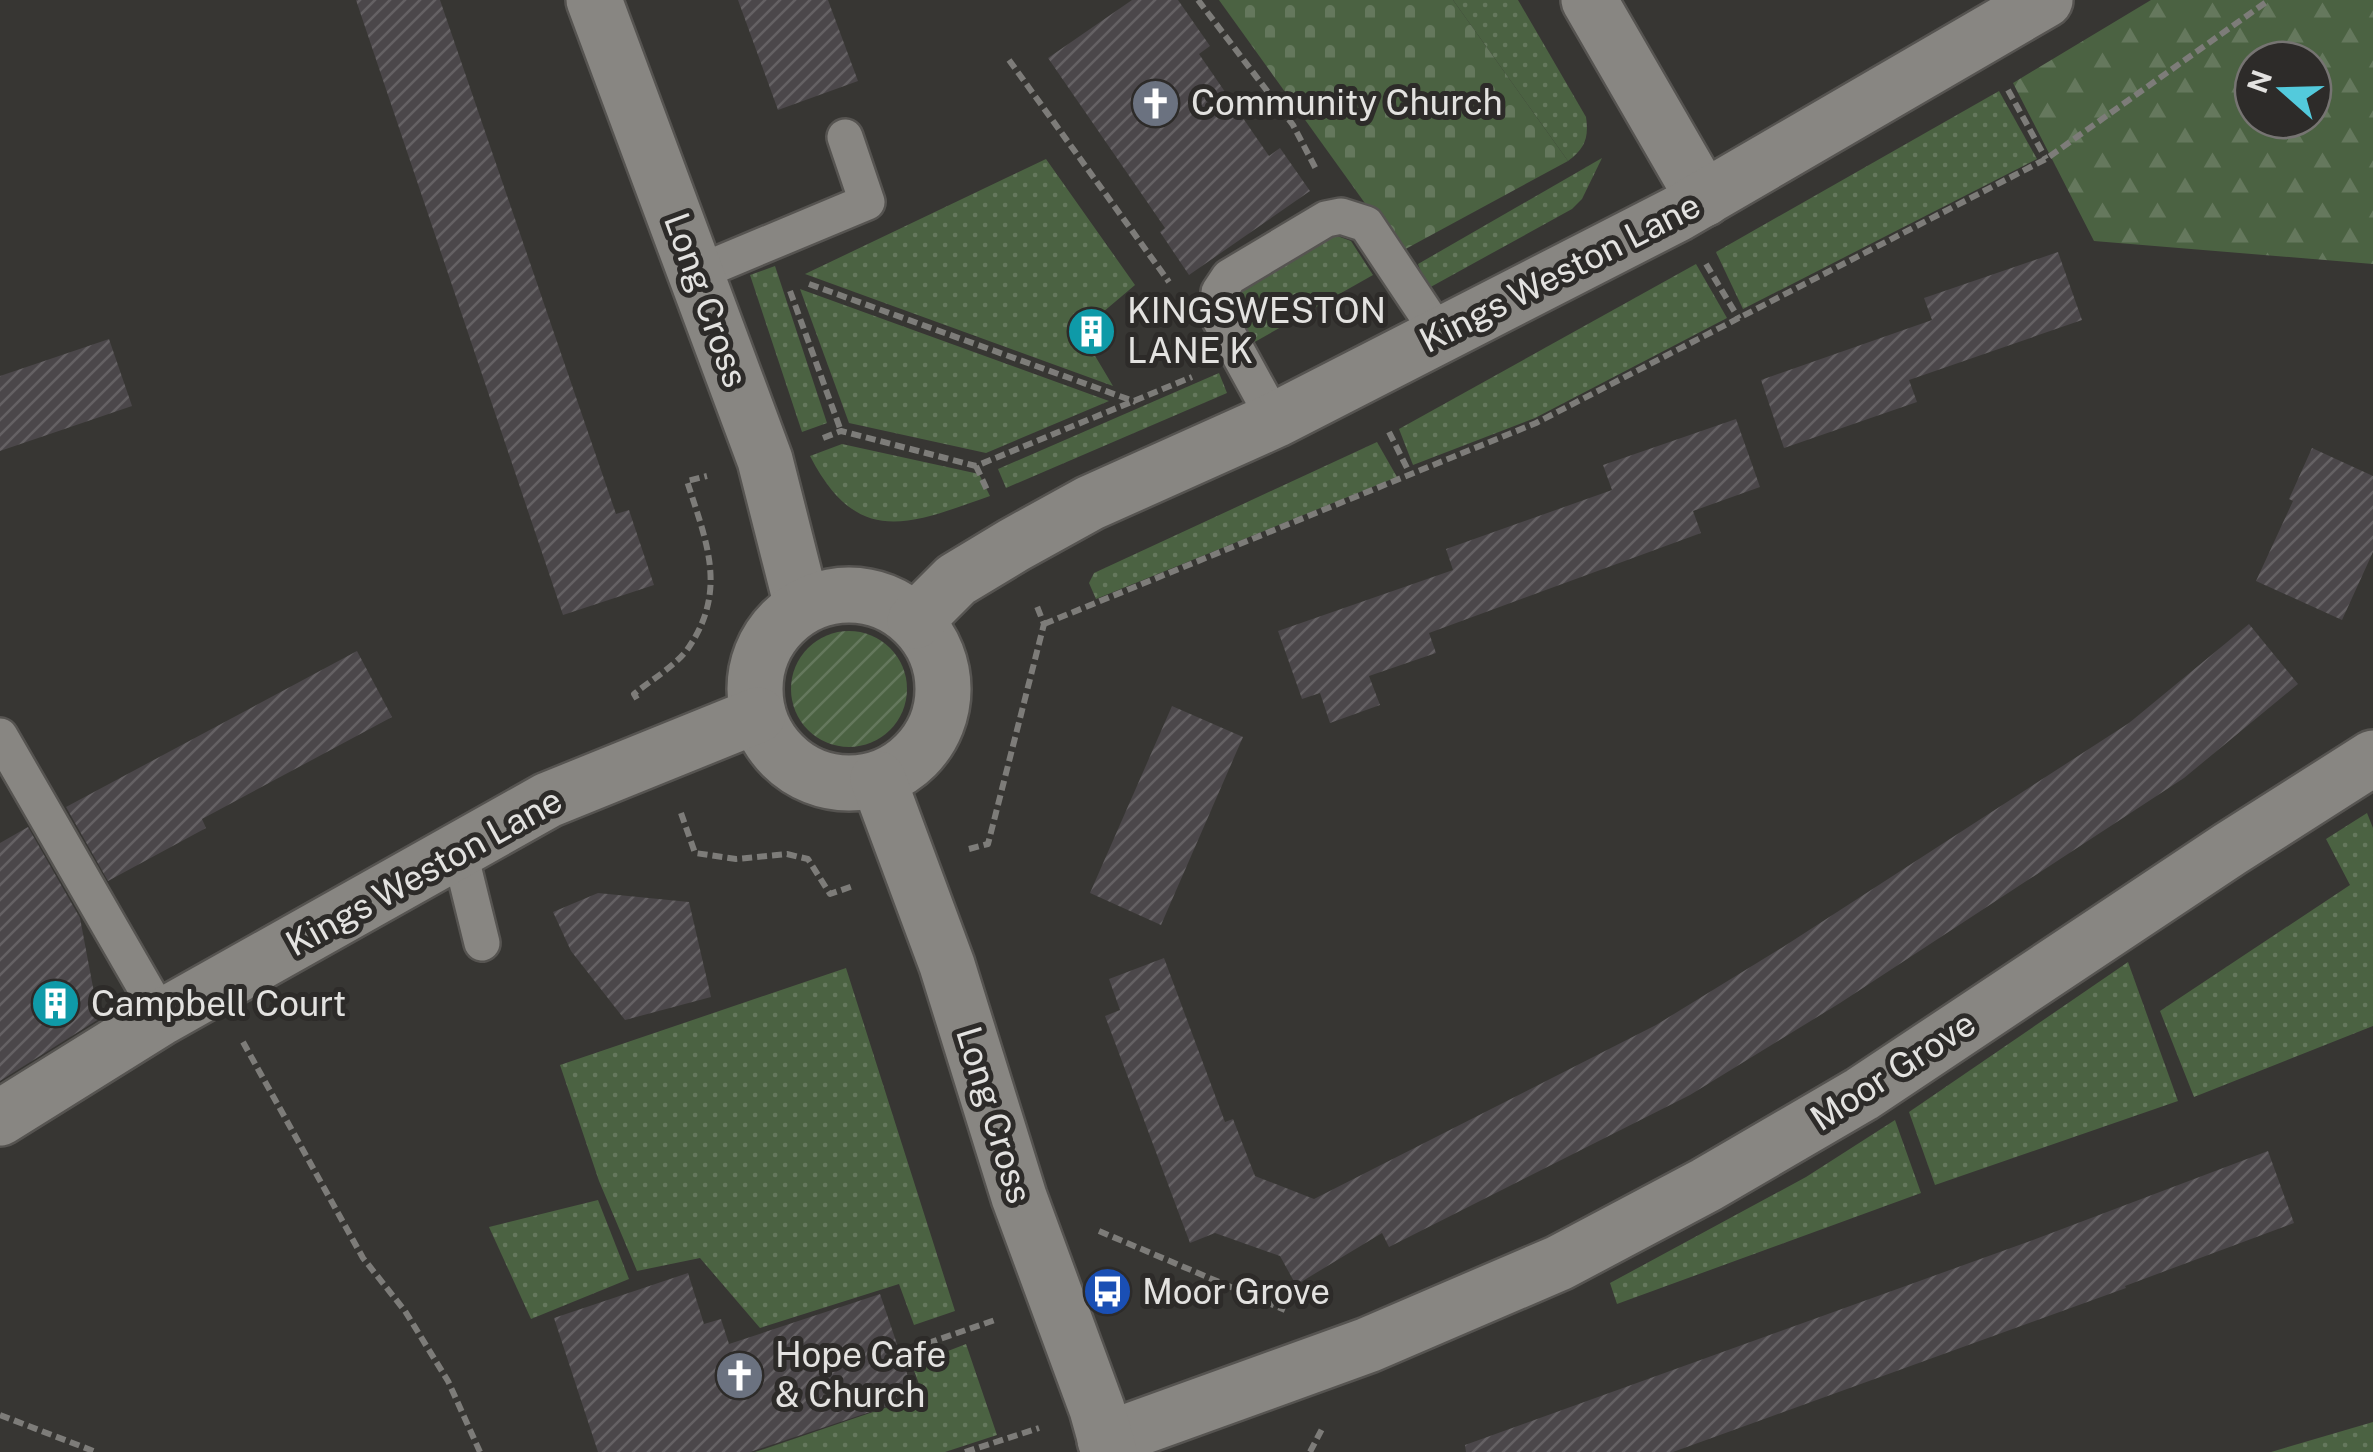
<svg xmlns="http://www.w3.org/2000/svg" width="2373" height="1452" font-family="'Public Sans',sans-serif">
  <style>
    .grass { fill: url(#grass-dots) }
    .forest { fill: url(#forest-firs); fill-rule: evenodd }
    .cemetery { fill: url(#cemetery-stones) }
    .garden { fill: url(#garden-furrows) }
    .building { fill: url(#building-hatch) }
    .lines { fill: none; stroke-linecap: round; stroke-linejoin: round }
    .service-casing { stroke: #565451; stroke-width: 40 }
    .minor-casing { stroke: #565451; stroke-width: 60 }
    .tertiary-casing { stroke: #565451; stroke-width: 60 }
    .path { stroke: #7d7c79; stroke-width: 6; stroke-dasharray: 10 5; stroke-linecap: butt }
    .service { stroke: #888682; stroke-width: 35 }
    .minor { stroke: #888682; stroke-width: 55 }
    .tertiary { stroke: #888682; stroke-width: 55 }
    .labels { text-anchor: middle; stroke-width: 10; stroke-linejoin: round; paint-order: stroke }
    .poi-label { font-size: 35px; fill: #e3e2e0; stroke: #2d2b29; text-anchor: start }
    .street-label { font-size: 35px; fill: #e3e2e0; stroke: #2d2b29 }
  </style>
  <defs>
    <pattern id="grass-dots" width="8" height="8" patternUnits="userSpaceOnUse" patternTransform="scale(2.5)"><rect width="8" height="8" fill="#4b6242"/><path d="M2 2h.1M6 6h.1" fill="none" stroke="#65785d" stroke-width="1.8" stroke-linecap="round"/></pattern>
    <pattern id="forest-firs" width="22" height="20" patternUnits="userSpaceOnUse" patternTransform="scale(2.5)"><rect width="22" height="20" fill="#4b6242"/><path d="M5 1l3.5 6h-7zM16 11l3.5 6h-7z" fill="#65785d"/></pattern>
    <pattern id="cemetery-stones" width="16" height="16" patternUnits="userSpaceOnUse" patternTransform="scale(2.5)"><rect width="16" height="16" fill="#4b6242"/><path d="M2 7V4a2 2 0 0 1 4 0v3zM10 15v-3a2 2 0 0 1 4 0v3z" fill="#65785d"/></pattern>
    <pattern id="garden-furrows" width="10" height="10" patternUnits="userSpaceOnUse" patternTransform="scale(2.5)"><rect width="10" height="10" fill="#4b6242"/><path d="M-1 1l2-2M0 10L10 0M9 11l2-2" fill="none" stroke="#65785d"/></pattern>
    <pattern id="building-hatch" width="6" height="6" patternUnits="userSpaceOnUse" patternTransform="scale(2.5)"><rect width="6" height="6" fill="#4b474a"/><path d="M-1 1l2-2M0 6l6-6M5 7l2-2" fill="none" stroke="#656164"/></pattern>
  </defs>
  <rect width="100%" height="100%" fill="#373633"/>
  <g class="grass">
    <path d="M1453,0H1518L1586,117C1589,138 1585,148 1568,161Z"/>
    <path d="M1999,91L2037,159L1743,309L1716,252Z"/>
    <path d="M1602,158L1582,199L1572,209L1427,289L1418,264Z"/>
    <path d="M1046,159L1135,285L1096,318L1080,324L1088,344L1113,386L805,274Z"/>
    <path d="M1332,234L1351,241L1373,275L1244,348L1231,296Z"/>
    <path d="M1696,264L1727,318L1535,418L1413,465L1399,429Z"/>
    <path d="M775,266L827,423L802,432L750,275Z"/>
    <path d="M800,289L1109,401L986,453L849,423Z"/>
    <path d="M1219,373L1227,393L1006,488L998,469Z"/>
    <path d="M1377,442L1397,477L1096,599L1089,583L1094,573Z"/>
    <path d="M842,444L979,474L990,496C910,524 858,549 810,456Z"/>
    <path d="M2367,813L2373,828V1026L2194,1097L2160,1011L2350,885L2326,839Z"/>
    <path d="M2128,962L2178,1101L1935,1185L1909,1112Z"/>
    <path d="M846,968L955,1311L914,1325L899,1284L760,1328L700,1258L637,1271L599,1181L560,1065Z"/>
    <path d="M1895,1120L1921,1193L1617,1304L1610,1283L1806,1177Z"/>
    <path d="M598,1200L629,1279L531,1319L489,1227Z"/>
    <path d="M966,1344L997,1435L945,1452H755L923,1395L912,1365Z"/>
    <path d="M2373,1422V1452H2271Z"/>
  </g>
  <path class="forest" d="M2151,0H2373V264L2094,241L2013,83ZM2253,60H2313V120H2253Z"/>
  <path class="cemetery" d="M1219,0H1453L1568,161L1400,252Z"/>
  <circle class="garden" cx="849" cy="689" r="58"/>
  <g class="building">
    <path d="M356,0H440L616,514L629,510L654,585L563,615Z"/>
    <path d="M738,0H828L858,81L778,110Z"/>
    <path d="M1132,0H1178L1210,46L1199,54L1269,156L1280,148L1310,191L1189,275L1160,232L1165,228L1048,58Z"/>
    <path d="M2058,252L2082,320L1909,380L1917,402L1784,448L1761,380L1932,320L1924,298Z"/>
    <path d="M109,339L132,406L0,451V376Z"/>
    <path d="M1736,419L1760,487L1693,511L1701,533L1429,633L1436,653L1369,676L1380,705L1330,723L1320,693L1302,699L1278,631L1453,570L1446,549L1612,490L1603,465Z"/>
    <path d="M2312,448L2373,476V552L2342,620L2256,581L2293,501L2289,499Z"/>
    <path d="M2249,624L2298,684L2184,778L1840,1003L1690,1095L1389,1247L1382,1233L1296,1285L1280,1256L1215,1233L1190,1243L1105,1016L1120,1010L1109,979L1164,958L1225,1122L1233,1119L1255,1176L1314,1199L1656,1025L1783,947L2129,723Z"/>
    <path d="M357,651L392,717L202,819L206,828L108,881L66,807Z"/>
    <path d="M1172,706L1243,737L1161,925L1090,893Z"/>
    <path d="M28,827L80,918L99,1019L0,1081V843Z"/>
    <path d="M598,893L689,902L711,997L625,1020L571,951L553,912Z"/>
    <path d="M2268,1151L2294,1223L2125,1286L2126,1288L1673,1452H1466L1465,1445L2033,1240Z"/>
    <path d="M688,1273L704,1324L721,1319L729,1344L880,1294L915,1397L750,1452H598L554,1318Z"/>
  </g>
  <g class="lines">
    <defs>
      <g id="service">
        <path d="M697,273L867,202L845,137"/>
        <path d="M1275,420L1219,318V292L1229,277L1326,219L1341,216L1366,224L1440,335"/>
        <path d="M0,736L162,1017"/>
        <path d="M456,852L465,874L482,943"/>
      </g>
      <g id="minor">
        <path d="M1589,0L1704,199"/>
        <path d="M1105,1440L1368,1345L1559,1263L1706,1185L1862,1094L2230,849L2373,758"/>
      </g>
      <g id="tertiary">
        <path d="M594,0L765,460L802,606"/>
        <circle cx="849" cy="689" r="94"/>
        <path d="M915,621L956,580L1014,545L1090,503L1275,420L1677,214L2045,0"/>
        <path d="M878,779L947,965L1019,1197L1097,1409L1109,1452"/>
        <path d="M0,1118L162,1017L548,800L758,715"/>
      </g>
    </defs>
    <use href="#service" class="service-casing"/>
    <use href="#minor" class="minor-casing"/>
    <use href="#tertiary" class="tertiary-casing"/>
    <g class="path">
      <path d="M1198,0L1293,125L1317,171"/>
      <path d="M1009,60L1169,282"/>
      <path d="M2008,90L2046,159"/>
      <path d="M1706,264L1739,319"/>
      <path d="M809,284L1136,402"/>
      <path d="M790,291L841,431"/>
      <path d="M1389,432L1411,476"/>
      <path d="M823,438L841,431L976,466L1192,377"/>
      <path d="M976,466L988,492"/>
      <path d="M1044,624L1536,423L2046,159L2269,0"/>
      <path d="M637,699L634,694C651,680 677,665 689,647C728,589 706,541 687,481L707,476"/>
      <path d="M681,813L695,853L736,859L787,854L808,859L830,894L853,886"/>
      <path d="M969,849L988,844L1044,624L1036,604"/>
      <path d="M243,1042L363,1258L405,1311L448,1381L480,1452"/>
      <path d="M1099,1231L1285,1310"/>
      <path d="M899,1353L998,1319"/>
      <path d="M0,1415L96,1452"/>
      <path d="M965,1452L1039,1428"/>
      <path d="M1310,1452L1323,1427"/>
    </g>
    <use href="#service" class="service"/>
    <use href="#minor" class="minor"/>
    <use href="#tertiary" class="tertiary"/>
  </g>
  <defs>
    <symbol id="church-disc" viewBox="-11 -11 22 22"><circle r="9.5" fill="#6b7280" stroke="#2d2b29"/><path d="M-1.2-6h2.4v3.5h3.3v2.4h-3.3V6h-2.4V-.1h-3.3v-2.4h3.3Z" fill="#fff"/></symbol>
    <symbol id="building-disc" viewBox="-11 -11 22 22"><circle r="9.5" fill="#0f9aa8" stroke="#2d2b29"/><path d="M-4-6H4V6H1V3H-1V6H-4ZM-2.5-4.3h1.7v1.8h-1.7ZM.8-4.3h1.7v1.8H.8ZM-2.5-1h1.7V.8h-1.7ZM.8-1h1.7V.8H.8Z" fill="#fff"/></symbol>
    <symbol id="bus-disc" viewBox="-11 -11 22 22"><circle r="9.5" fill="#1a4fb4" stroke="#2d2b29"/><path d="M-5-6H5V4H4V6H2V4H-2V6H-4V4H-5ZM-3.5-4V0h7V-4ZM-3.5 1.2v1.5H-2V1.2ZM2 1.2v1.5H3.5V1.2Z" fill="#fff"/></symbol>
  </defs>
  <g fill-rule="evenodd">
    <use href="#church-disc" x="1128" y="76" width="55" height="55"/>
    <use href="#building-disc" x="1064" y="304" width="55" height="55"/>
    <use href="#building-disc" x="28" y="976" width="55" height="55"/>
    <use href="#bus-disc" x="1080" y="1264" width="55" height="55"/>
    <use href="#church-disc" x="712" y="1348" width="55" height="55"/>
  </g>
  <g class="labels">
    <g class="poi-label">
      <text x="1191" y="115">Community Church</text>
      <text x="1127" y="323">KINGSWESTON<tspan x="1127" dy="40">LANE K</tspan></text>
      <text x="91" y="1016">Campbell Court</text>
      <text x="1142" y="1304">Moor Grove</text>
      <text x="775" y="1367">Hope Cafe<tspan x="775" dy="40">&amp; Church</tspan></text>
    </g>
    <g class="street-label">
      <text transform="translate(1560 273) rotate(-27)" y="12">Kings Weston Lane</text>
      <text transform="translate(706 300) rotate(70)" y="12">Long Cross</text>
      <text transform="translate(424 872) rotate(-29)" y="12">Kings Weston Lane</text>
      <text transform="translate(1893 1071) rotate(-33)" y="12">Moor Grove</text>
      <text transform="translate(994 1115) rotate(73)" y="12">Long Cross</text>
    </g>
  </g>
  <g transform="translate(2283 90) rotate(290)"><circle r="48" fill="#2d2b29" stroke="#767472" stroke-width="2.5"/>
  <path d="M0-8L18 38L0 25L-18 38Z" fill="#53cadc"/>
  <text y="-15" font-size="28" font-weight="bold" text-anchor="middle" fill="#e3e2e0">N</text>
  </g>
</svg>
